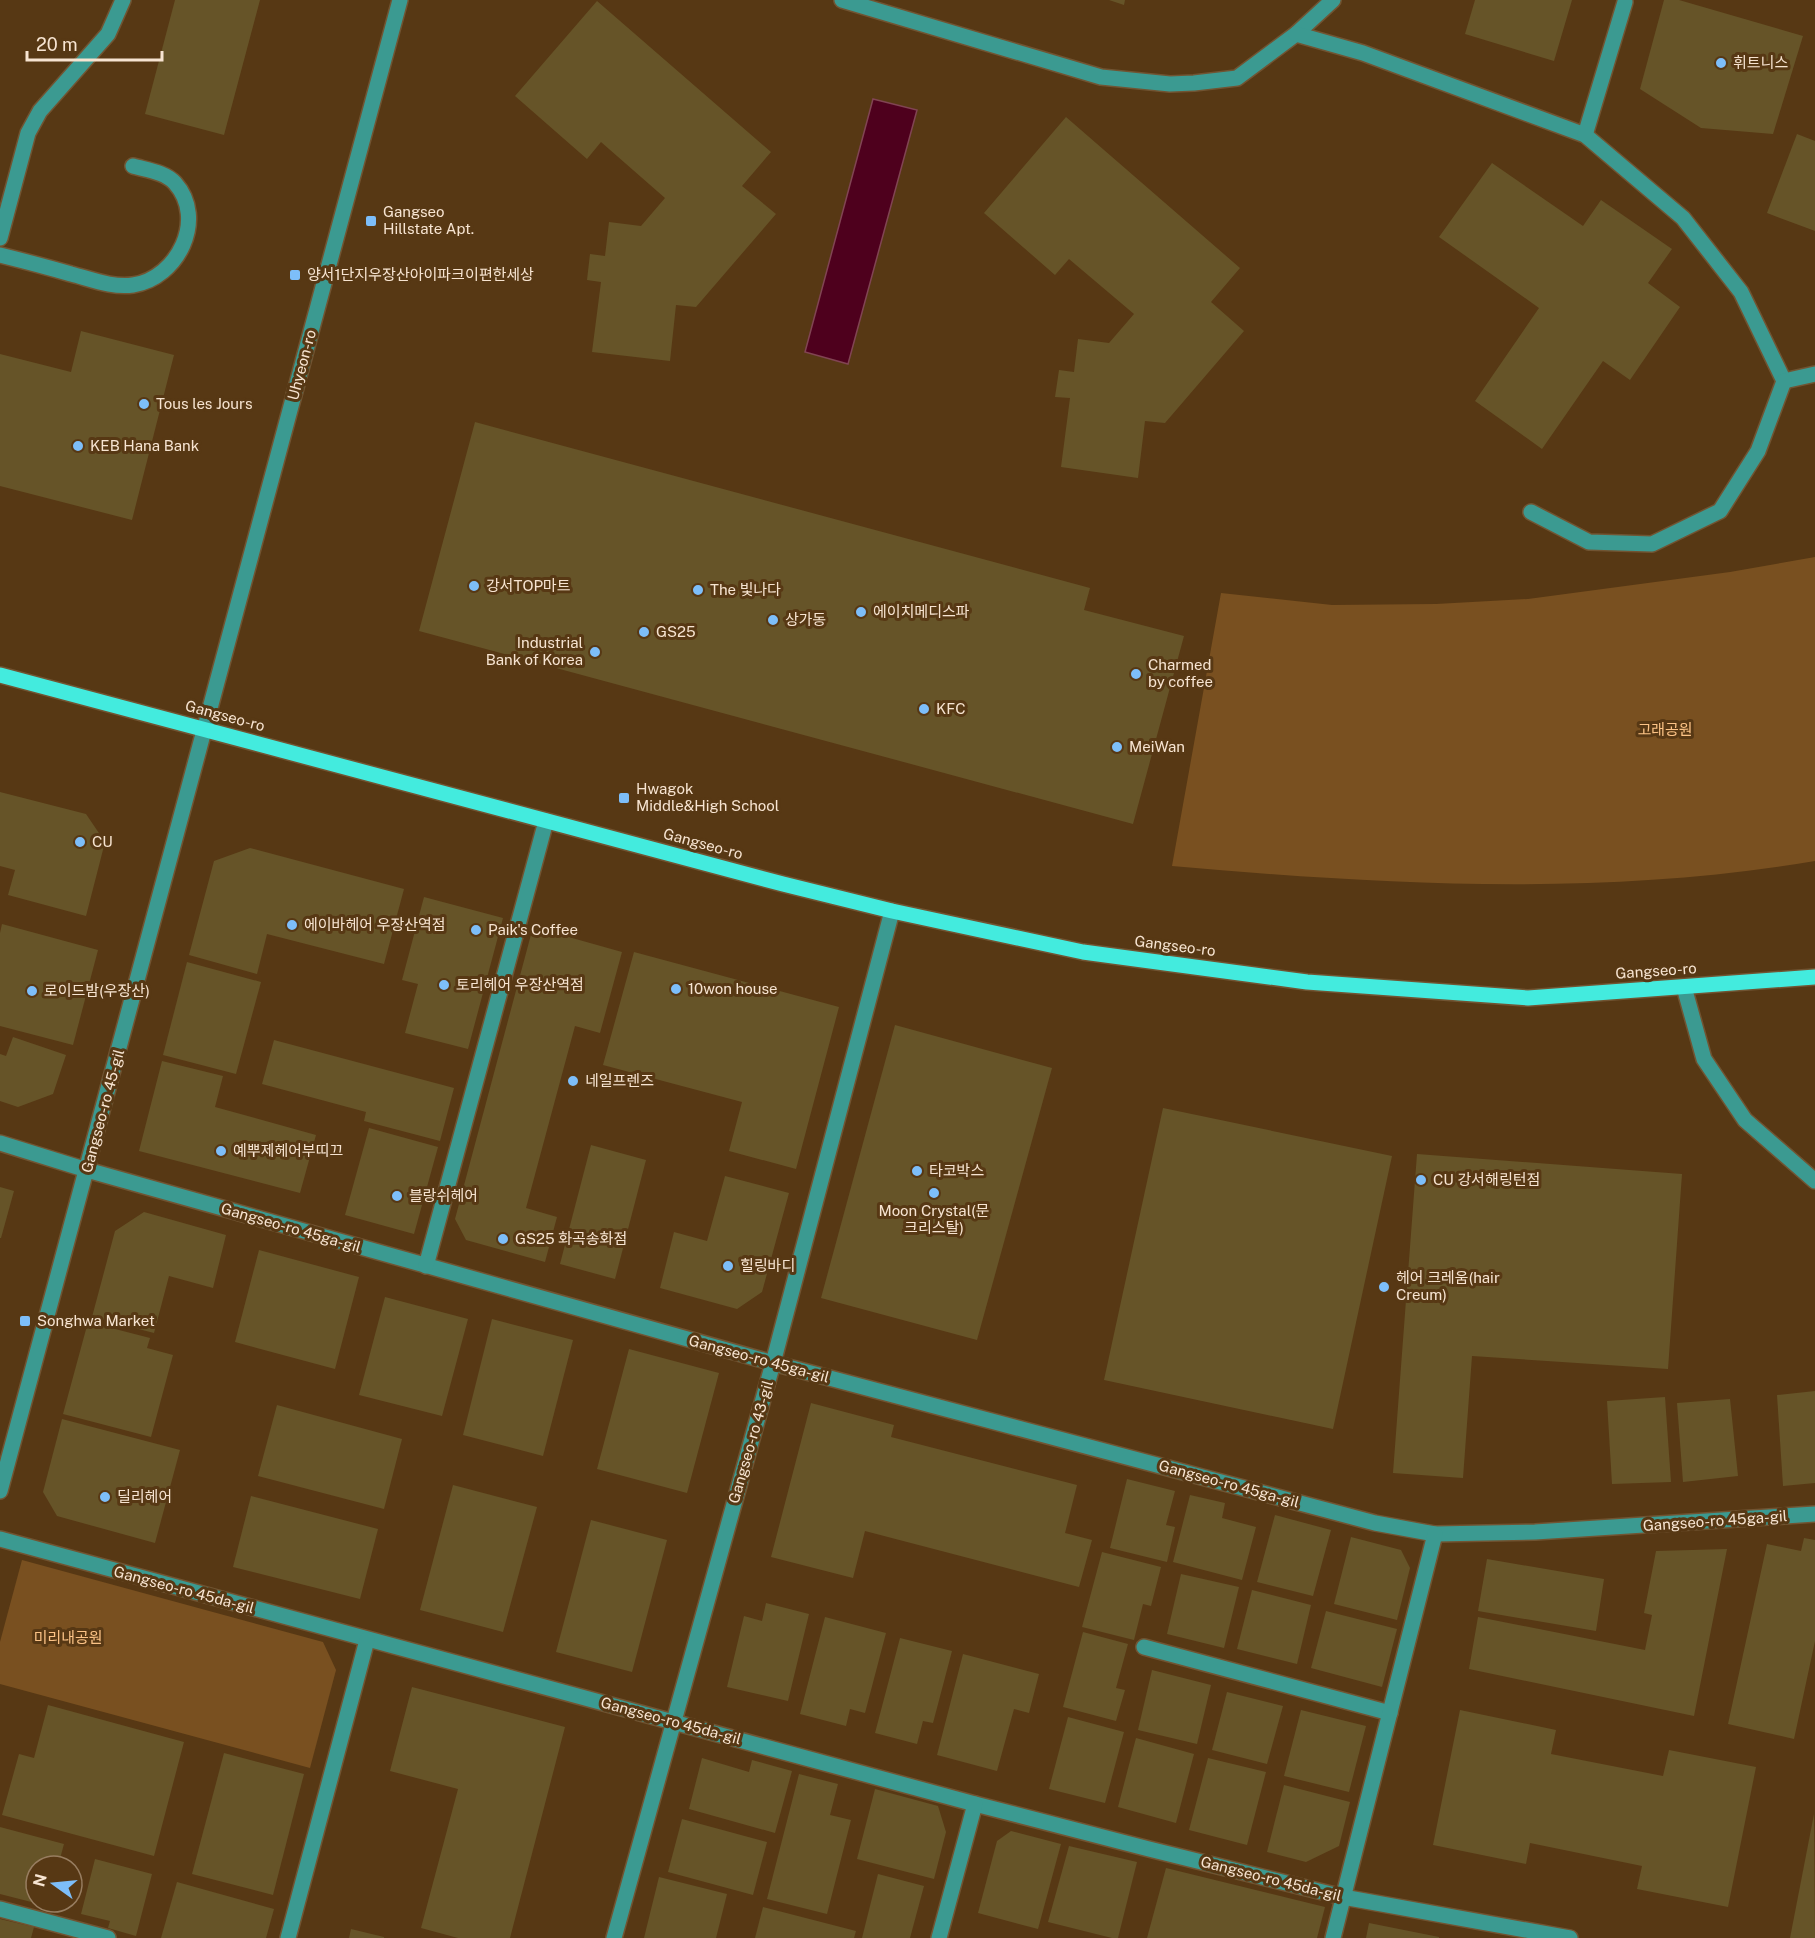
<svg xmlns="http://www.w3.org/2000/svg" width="1815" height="1938" font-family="'Public Sans','Noto Sans KR',sans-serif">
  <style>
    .green { fill: #795020 }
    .water { fill: #4e001d; stroke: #814453; stroke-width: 1.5 }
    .building { fill: #665428 }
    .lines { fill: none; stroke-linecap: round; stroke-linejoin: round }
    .minor-casing { stroke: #715432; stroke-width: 18 }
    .major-casing { stroke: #715432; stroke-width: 18 }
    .minor { stroke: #3b9a91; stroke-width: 15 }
    .major { stroke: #43ebde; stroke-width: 15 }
    .poi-dot { fill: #7dbef9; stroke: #573814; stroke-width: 2 }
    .labels { text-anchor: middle; stroke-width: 6; stroke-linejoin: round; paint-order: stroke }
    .poi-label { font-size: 15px; fill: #f7e4d1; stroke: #573814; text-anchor: start }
    .street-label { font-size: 15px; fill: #f7e4d1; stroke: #573814 }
    .park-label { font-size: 15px; fill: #fcc386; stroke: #573814 }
  </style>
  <rect width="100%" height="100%" fill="#573814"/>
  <g class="green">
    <path d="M1815,557V861C1603,897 1385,885 1172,866L1221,593L1332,605L1436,604L1528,599L1730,572Z"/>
    <path d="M22,1560L323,1642L336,1670L310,1768L0,1684V1642Z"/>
  </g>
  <path class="water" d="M873,99L917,110L848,364L805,352Z"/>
  <g class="building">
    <path d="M175,0H260L224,135L145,114Z"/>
    <path d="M1109,0H1125L1124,5Z"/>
    <path d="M1475,0H1572L1554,61L1465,34Z"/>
    <path d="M1664,0H1679L1803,36L1773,134L1701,128L1640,89Z"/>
    <path d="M597,1L771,152L742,186L776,214L696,307L676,305L670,361L592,352L601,282L587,280L590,254L605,256L609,222L641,226L665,198L601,142L587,159L515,96Z"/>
    <path d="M1066,117L1240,268L1211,302L1244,331L1165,423L1145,421L1138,478L1061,467L1070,398L1055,397L1059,370L1074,372L1078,339L1109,343L1134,314L1069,259L1055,275L984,213Z"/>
    <path d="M1797,134L1815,141V231L1767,213Z"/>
    <path d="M1492,163L1583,226L1601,200L1672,249L1648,283L1680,307L1630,380L1603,361L1542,449L1475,401L1539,308L1439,237Z"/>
    <path d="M81,331L174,355L132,520L0,486V354L71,372Z"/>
    <path d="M475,422L1090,588L1084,610L1184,636L1133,824L419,631Z"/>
    <path d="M0,792L86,814L105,842L86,916L8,895L15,870L0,866Z"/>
    <path d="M250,848L404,889L384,964L267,934L257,974L189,955L214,861Z"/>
    <path d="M424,897L503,918L468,1049L405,1033L418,984L402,980Z"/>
    <path d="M2,924L98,950L73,1045L0,1026V933Z"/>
    <path d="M533,927L622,952L600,1033L575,1026L526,1208L557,1217L545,1262L466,1240L455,1219Z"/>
    <path d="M634,952L839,1007L796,1169L729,1151L742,1102L603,1065Z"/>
    <path d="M187,962L261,982L236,1074L163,1055Z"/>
    <path d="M895,1025L1052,1068L977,1340L821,1298Z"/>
    <path d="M13,1037L66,1055L53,1094L18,1107L0,1101V1054L6,1056Z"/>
    <path d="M274,1040L454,1088L440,1141L364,1121L366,1112L262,1084Z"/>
    <path d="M162,1061L223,1076L215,1107L316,1135L300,1193L139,1151Z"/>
    <path d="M1163,1108L1392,1156L1333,1429L1104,1380Z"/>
    <path d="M369,1128L438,1147L414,1234L345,1215Z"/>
    <path d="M591,1145L646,1160L615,1279L560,1264Z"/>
    <path d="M1417,1154L1682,1174L1668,1369L1472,1356L1463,1478L1393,1473Z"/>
    <path d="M725,1176L789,1193L762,1292L737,1309L660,1288L674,1232L707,1241Z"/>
    <path d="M0,1187L14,1191L1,1238H0Z"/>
    <path d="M144,1212L226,1235L213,1288L169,1276L154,1333L92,1317L115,1231Z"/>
    <path d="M259,1250L359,1277L335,1369L235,1342Z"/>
    <path d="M385,1297L468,1319L442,1416L359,1395Z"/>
    <path d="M492,1319L573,1340L543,1456L463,1435Z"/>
    <path d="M88,1322L150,1338L147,1348L173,1355L151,1437L63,1414Z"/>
    <path d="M629,1349L719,1373L687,1493L597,1469Z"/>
    <path d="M1815,1391V1483L1783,1486L1777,1395Z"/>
    <path d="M1665,1397L1671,1482L1612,1484L1607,1401Z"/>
    <path d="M1730,1399L1738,1476L1683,1482L1677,1403Z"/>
    <path d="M811,1403L894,1425L891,1437L1077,1485L1065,1533L1092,1540L1079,1587L865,1531L853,1578L771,1557Z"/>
    <path d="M277,1405L402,1439L384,1509L258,1476Z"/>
    <path d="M62,1419L180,1450L155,1543L57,1516L43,1492Z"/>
    <path d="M1127,1479L1175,1491L1166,1525L1175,1527L1167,1562L1110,1548Z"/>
    <path d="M453,1485L537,1507L503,1632L420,1610Z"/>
    <path d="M1190,1495L1225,1503L1222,1518L1256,1527L1242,1580L1173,1562Z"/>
    <path d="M251,1496L378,1529L360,1599L233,1567Z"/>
    <path d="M1275,1515L1331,1530L1313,1596L1257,1582Z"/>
    <path d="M591,1520L667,1540L632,1672L556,1652Z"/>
    <path d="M1351,1537L1401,1550L1410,1568L1397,1620L1334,1604Z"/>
    <path d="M1804,1538L1815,1540V1641L1794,1739L1728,1724L1767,1544L1801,1551Z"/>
    <path d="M1727,1549L1694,1716L1469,1669L1478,1617L1645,1650L1652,1615L1644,1613L1656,1551Z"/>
    <path d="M1102,1552L1161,1567L1151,1606L1143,1604L1134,1640L1082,1627Z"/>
    <path d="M1487,1559L1604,1579L1596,1631L1478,1611Z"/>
    <path d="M1181,1574L1239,1587L1224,1648L1167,1634Z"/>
    <path d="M1252,1590L1311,1605L1297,1664L1237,1649Z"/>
    <path d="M766,1603L809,1614L788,1701L727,1687L744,1616L762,1621Z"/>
    <path d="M1326,1611L1397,1629L1382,1687L1311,1668Z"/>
    <path d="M825,1617L886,1633L865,1713L850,1709L846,1726L800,1714Z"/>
    <path d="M1083,1632L1128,1644L1116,1688L1125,1690L1116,1721L1063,1707Z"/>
    <path d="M900,1638L952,1651L933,1723L923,1721L917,1744L875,1733Z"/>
    <path d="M963,1654L1039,1674L1029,1713L1014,1709L997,1771L937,1755Z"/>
    <path d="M1152,1670L1211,1685L1197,1744L1138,1730Z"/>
    <path d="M412,1687L565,1727L510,1938H458L421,1928L458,1789L390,1771Z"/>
    <path d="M1227,1692L1283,1706L1267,1764L1212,1750Z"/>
    <path d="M48,1705L184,1742L154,1856L2,1815L19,1754L34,1758Z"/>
    <path d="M1301,1710L1366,1726L1349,1792L1284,1776Z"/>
    <path d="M1460,1710L1556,1730L1551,1754L1663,1776L1669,1750L1756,1767L1728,1907L1637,1889L1642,1866L1530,1843L1526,1864L1433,1845Z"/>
    <path d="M1068,1717L1124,1732L1105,1803L1049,1789Z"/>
    <path d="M1136,1738L1194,1754L1176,1823L1118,1807Z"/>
    <path d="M224,1753L304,1774L273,1895L192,1874Z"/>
    <path d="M702,1758L749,1772L752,1760L792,1771L775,1833L689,1809Z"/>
    <path d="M1208,1758L1266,1772L1247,1845L1189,1830Z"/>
    <path d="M799,1774L838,1784L830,1815L851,1820L827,1914L767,1899Z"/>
    <path d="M1284,1785L1350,1802L1339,1846L1306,1862L1267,1852Z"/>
    <path d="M875,1789L938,1806L946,1832L934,1879L857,1859Z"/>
    <path d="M1814,1814L1815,1938H1790Z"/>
    <path d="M682,1819L767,1842L753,1895L668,1872Z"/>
    <path d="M0,1827L64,1844L58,1866H36V1902H48L47,1906L0,1894Z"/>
    <path d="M1011,1831L1061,1844L1038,1929L978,1913L997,1841Z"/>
    <path d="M1069,1846L1137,1862L1118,1938H1112L1048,1922Z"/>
    <path d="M95,1859L152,1874L136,1936L108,1928L110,1921L81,1914Z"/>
    <path d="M1166,1868L1325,1907L1317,1938H1147Z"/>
    <path d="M878,1874L924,1886L910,1938H862Z"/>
    <path d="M659,1877L727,1894L716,1938H644Z"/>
    <path d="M177,1882L274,1909L266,1938H161Z"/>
    <path d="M763,1907L856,1931L854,1938H755Z"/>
    <path d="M0,1919L34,1927L31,1938H0Z"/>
    <path d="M1369,1923L1439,1937V1938H1366Z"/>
    <path d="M351,1929L384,1937V1938H349Z"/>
  </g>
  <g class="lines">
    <defs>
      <g id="minor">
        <path d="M842,0L1101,77L1170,84L1194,83L1237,78L1296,34L1333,0"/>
        <path d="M1296,34L1363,53L1585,135L1683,218L1741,292L1784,381"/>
        <path d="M1585,135L1625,2"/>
        <path d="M0,238L28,133L40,111L108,34L123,0"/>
        <path d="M0,255C24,261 47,267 71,274C91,279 112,288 133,285C178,278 207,219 175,183C165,172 147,170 133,166"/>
        <path d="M1784,381L1815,374"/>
        <path d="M1531,512L1589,542L1652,544L1720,511L1758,451L1784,381"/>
        <path d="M1684,987L1704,1059L1745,1120L1815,1181"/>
        <path d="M0,1143L87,1170L773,1363L1375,1523L1435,1534L1535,1532L1815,1514"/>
        <path d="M426,1266L546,821"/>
        <path d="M0,1491L400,0"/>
        <path d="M0,1539L975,1804L1149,1849L1343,1897L1570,1938"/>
        <path d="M1144,1647L1390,1713"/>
        <path d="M0,1909L108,1938"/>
        <path d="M288,1938L367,1640"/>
        <path d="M614,1938L773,1363L892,911"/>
        <path d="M939,1938L975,1804"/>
        <path d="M1333,1938L1435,1534"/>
      </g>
      <path id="major" d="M0,675L783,884L892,911L1083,952L1307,982L1528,998L1815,977"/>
    </defs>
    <use href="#minor" class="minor-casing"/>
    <use href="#major" class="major-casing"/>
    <use href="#minor" class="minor"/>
    <use href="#major" class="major"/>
  </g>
  <g class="poi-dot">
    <circle cx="1721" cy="63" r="6"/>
    <rect x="365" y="215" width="12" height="12" rx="3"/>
    <rect x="289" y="269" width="12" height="12" rx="3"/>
    <circle cx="144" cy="404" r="6"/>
    <circle cx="78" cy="446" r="6"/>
    <circle cx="474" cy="586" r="6"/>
    <circle cx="698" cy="590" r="6"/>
    <circle cx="861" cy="612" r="6"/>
    <circle cx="773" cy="620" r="6"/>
    <circle cx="644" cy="632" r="6"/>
    <circle cx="595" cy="652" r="6"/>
    <circle cx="1136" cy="674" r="6"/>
    <circle cx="924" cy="709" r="6"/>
    <circle cx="1117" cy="747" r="6"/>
    <rect x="618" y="792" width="12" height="12" rx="3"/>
    <circle cx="80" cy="842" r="6"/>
    <circle cx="292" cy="925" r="6"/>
    <circle cx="476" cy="930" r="6"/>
    <circle cx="444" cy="985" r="6"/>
    <circle cx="676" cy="989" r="6"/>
    <circle cx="32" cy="991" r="6"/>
    <circle cx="573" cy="1081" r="6"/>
    <circle cx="221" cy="1151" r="6"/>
    <circle cx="917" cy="1171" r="6"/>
    <circle cx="1421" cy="1180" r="6"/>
    <circle cx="934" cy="1193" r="6"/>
    <circle cx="397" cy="1196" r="6"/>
    <circle cx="503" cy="1239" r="6"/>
    <circle cx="728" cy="1266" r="6"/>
    <circle cx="1384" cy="1287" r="6"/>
    <rect x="19" y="1315" width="12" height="12" rx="3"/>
    <circle cx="105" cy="1497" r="6"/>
  </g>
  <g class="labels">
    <g class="poi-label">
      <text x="1733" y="68">휘트니스</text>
      <text x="383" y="217">Gangseo<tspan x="383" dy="17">Hillstate Apt.</tspan></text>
      <text x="307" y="280">양서1단지우장산아이파크이편한세상</text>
      <text x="156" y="409">Tous les Jours</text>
      <text x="90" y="451">KEB Hana Bank</text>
      <text x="486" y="591">강서TOP마트</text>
      <text x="710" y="595">The 빛나다</text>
      <text x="873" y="617">에이치메디스파</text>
      <text x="785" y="625">상가동</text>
      <text x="656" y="637">GS25</text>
      <text x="583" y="648" text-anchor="end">Industrial<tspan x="583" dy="17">Bank of Korea</tspan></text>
      <text x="1148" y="670">Charmed<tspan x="1148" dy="17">by coffee</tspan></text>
      <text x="936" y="714">KFC</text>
      <text x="1129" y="752">MeiWan</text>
      <text x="636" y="794">Hwagok<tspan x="636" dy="17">Middle&amp;High School</tspan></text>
      <text x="92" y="847">CU</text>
      <text x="304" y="930">에이바헤어 우장산역점</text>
      <text x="488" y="935">Paik's Coffee</text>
      <text x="456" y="990">토리헤어 우장산역점</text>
      <text x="688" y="994">10won house</text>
      <text x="44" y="996">로이드밤(우장산)</text>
      <text x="585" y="1086">네일프렌즈</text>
      <text x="233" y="1156">예뿌제헤어부띠끄</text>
      <text x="929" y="1176">타코박스</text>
      <text x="1433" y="1185">CU 강서해링턴점</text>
      <text x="409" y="1201">블랑쉬헤어</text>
      <text x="934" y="1216" text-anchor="middle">Moon Crystal(문<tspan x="934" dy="17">크리스탈)</tspan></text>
      <text x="515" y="1244">GS25 화곡송화점</text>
      <text x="740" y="1271">힐링바디</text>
      <text x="1396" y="1283">헤어 크레움(hair<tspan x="1396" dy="17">Creum)</tspan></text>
      <text x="37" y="1326">Songhwa Market</text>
      <text x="117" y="1502">딜리헤어</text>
    </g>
    <g class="street-label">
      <text transform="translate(302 365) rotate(-75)" y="5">Uhyeon-ro</text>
      <text transform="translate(225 716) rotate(15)" y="5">Gangseo-ro</text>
      <text transform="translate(703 844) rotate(15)" y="5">Gangseo-ro</text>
      <text transform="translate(1175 946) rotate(7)" y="5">Gangseo-ro</text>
      <text transform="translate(1656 971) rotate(-4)" y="5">Gangseo-ro</text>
      <text transform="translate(103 1111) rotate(-75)" y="5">Gangseo-ro 45-gil</text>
      <text transform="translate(291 1228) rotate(16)" y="5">Gangseo-ro 45ga-gil</text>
      <text transform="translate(759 1359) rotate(15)" y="5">Gangseo-ro 45ga-gil</text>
      <text transform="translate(751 1442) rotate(-74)" y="5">Gangseo-ro 43-gil</text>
      <text transform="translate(1229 1484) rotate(15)" y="5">Gangseo-ro 45ga-gil</text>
      <text transform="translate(1715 1521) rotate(-4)" y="5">Gangseo-ro 45ga-gil</text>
      <text transform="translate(184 1590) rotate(15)" y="5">Gangseo-ro 45da-gil</text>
      <text transform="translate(671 1721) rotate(15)" y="5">Gangseo-ro 45da-gil</text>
      <text transform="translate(1271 1879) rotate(14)" y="5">Gangseo-ro 45da-gil</text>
    </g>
    <g class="park-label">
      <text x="1665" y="735">고래공원</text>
      <text x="68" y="1643">미리내공원</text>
    </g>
  </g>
  <g transform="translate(54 1884) rotate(285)"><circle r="28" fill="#573814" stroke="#977d60" stroke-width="1.5"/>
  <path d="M0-4.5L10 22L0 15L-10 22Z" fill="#7dbef9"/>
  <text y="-9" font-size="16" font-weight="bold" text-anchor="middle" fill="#f7e4d1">N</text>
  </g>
  <path d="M27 51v9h135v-9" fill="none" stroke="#f7e4d1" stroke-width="3"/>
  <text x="36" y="51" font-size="18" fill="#f7e4d1" stroke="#573814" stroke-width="4.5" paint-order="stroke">20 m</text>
</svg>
